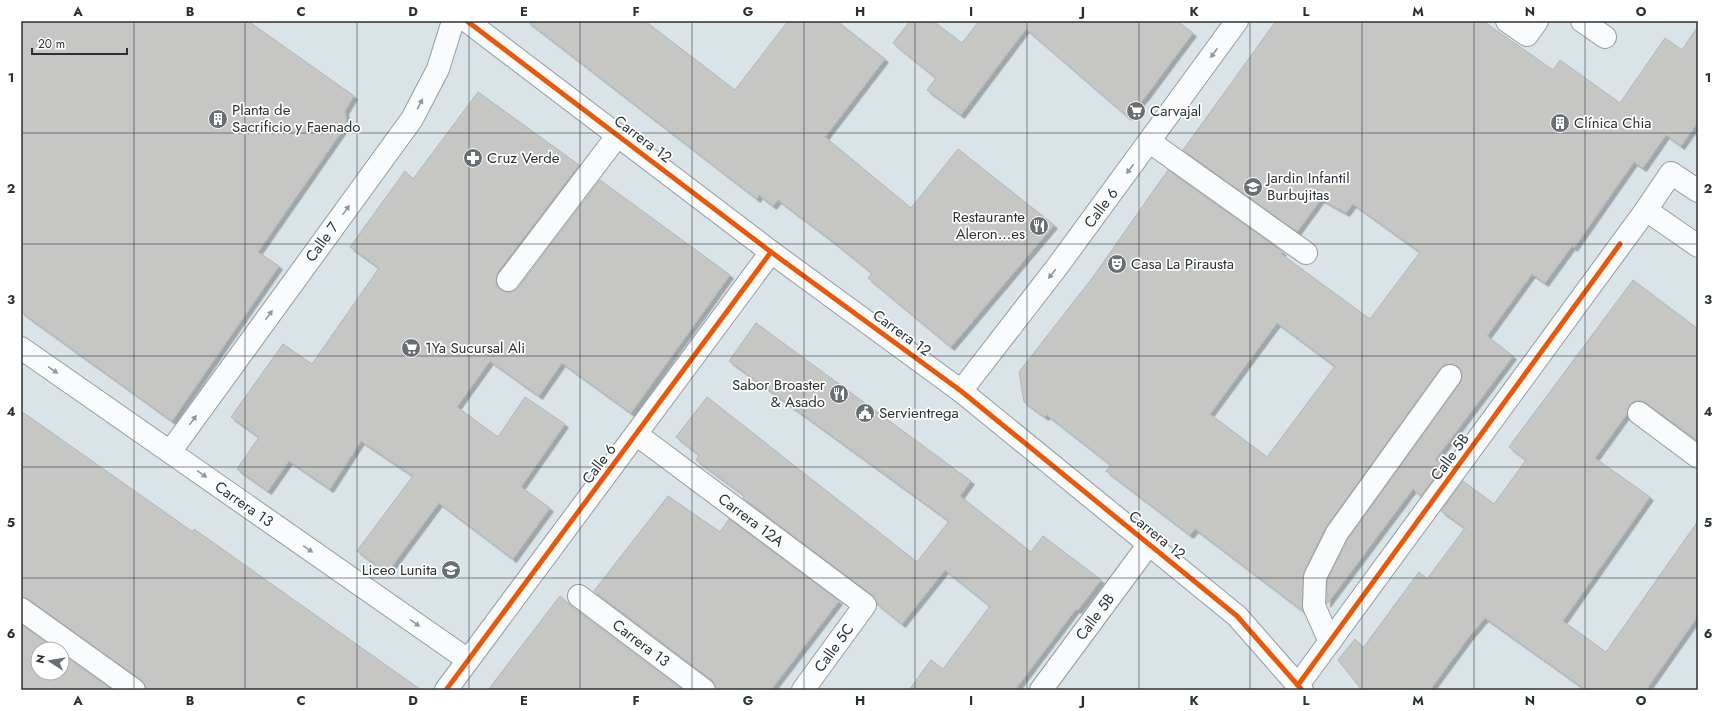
<svg xmlns="http://www.w3.org/2000/svg" width="1719" height="711" font-family="Jost,sans-serif">
  <style>
    .building { fill: #c6c6c4; stroke: #b4b6b6; fill-rule: evenodd; filter: url(#shadow) }
    .lines { fill: none; stroke-linecap: round; stroke-linejoin: round }
    .minor-casing { stroke: #949ca0; stroke-width: 24 }
    .major-casing { stroke: #949ca0; stroke-width: 24 }
    .minor { stroke: #f9fbfc; stroke-width: 22 }
    .major { stroke: #f9fbfc; stroke-width: 22 }
    .cycleway-casing { stroke: #fff; stroke-width: 8 }
    .cycleway { stroke: #e8590c; stroke-width: 5 }
    .oneway { fill: #929698 }
    .grid { fill: none; stroke: #2a3134; stroke-width: 1; stroke-opacity: 0.55 }
    .labels { text-anchor: middle; stroke-width: 3.5; stroke-linejoin: round; paint-order: stroke }
    .poi-label { font-size: 15px; fill: #2a3134; stroke: #fff; text-anchor: start }
    .street-label { font-size: 15px; fill: #2a3134; stroke: #fff }
    .neatline { fill: none; stroke: #2a3134; stroke-width: 1.5 }
    .grid-label { font-size: 13px; text-anchor: middle; font-weight: bold; fill: #2a3134 }
  </style>
  <defs>
    <filter id="shadow"><feDropShadow dx="3.5" dy="3.5" stdDeviation="0" flood-color="#0004"/></filter>
  </defs>
  <rect width="100%" height="100%" fill="#d9e3e8"/>
  <g class="building">
    <path d="M21,21H248L354,96L345,111L347,124L258,252L279,266L172,421L21,312Z"/>
    <path d="M527,21H645L735,90L788,21H837L885,59L825,137L911,208L958,149L1054,225L951,347L868,278L872,273L831,240L778,200L773,206L759,195L757,199Z"/>
    <path d="M910,21H933L962,43L979,21H1177L1193,33L1146,96L1128,117L1026,29L961,115L927,90L936,78L893,43Z"/>
    <path d="M1276,21H1483L1553,70L1560,60L1620,103L1665,38L1682,50L1698,26V122L1681,146L1666,135L1643,168L1634,162L1574,248L1572,246L1545,283L1532,274L1487,336L1513,356L1435,460L1443,466L1421,496L1413,489L1327,604V580L1348,539L1460,383L1462,377V371L1457,366L1451,364H1445L1440,369L1326,527L1304,572L1303,611L1195,529L1190,535L1106,471L1111,465L1047,415L1045,417L1024,402L1019,372L1093,277L1168,170L1283,252L1281,254L1370,319L1420,252L1353,204L1346,213L1321,199L1297,232L1183,150ZM1277,323L1335,366L1267,457L1210,414Z"/>
    <path d="M478,92L579,165L498,272L496,278V284L501,290L507,292H512L518,288L600,180L730,275L631,413L562,363L539,396L490,361L457,407L498,437L525,397L565,424L521,487L550,508L513,559L439,503L387,573L357,551L413,476L361,441L330,489L289,461L268,491L237,469L259,437L231,417L283,344L312,364L379,268L350,247L405,171L413,179Z"/>
    <path d="M1633,280L1698,329V441L1646,403L1641,401H1634L1629,405L1627,414L1595,458L1650,497L1563,621L1606,652L1698,521V616L1646,690H1586L1485,618L1469,637L1430,690H1362L1338,660L1355,639L1363,648L1419,572L1427,579L1465,528L1441,511L1463,481L1494,504L1526,460L1509,447Z"/>
    <path d="M756,323L971,481L960,496L1031,552L1043,536L1101,580L1078,610L1076,609L1015,690H909L931,660L943,669L990,606L945,570L902,624L877,604L872,595L743,498L745,496L696,460L699,455L676,437L707,397L917,562L949,521L729,361Z"/>
    <path d="M21,411L193,532L194,529L421,690H146L145,685L141,680L28,599L21,597Z"/>
    <path d="M668,496L720,532L729,519L839,601L771,690H716L712,680L594,591Z"/>
    <path d="M560,596L571,606L683,690H488Z"/>
    <path d="M21,624L55,649H38V673H62V654L113,690H21Z"/>
  </g>
  <g class="lines">
    <defs>
      <g id="minor">
        <path d="M1507,21L1527,35L1537,21"/>
        <path d="M1582,21L1605,37"/>
        <path d="M1150,142L1306,253"/>
        <path d="M1646,210L1698,246"/>
        <path d="M508,280L618,135"/>
        <path d="M961,391L1057,267L1237,21"/>
        <path d="M1639,413L1698,457"/>
        <path d="M636,434L865,605L803,690"/>
        <path d="M170,452L468,660"/>
        <path d="M579,596L704,690"/>
        <path d="M21,609L134,690"/>
        <path d="M1330,642L1314,606L1315,577L1337,533L1450,376"/>
        <path d="M1298,685L1646,210L1671,173L1698,191"/>
        <path d="M446,690L771,252"/>
        <path d="M1041,690L1149,544"/>
      </g>
      <g id="major">
        <path d="M467,21L771,252L961,391L1237,616L1302,690"/>
        <path d="M21,348L170,452L412,119L438,69L453,21"/>
      </g>
    </defs>
    <use href="#minor" class="minor-casing"/>
    <use href="#major" class="major-casing"/>
    <use href="#minor" class="minor"/>
    <use href="#major" class="major"/>
    <defs>
      <g id="cycleway">
        <path d="M467,21L771,252L961,391L1237,616L1302,690"/>
        <path d="M1298,685L1620,244"/>
        <path d="M446,690L771,252"/>
      </g>
    </defs>
    <use href="#cycleway" class="cycleway-casing"/>
    <use href="#cycleway" class="cycleway"/>
  </g>
  <defs><path id="oneway-solid" d="M-6-.8H1V-3.2L6.5 0L1 3.2V.8H-6Z"/></defs>
  <g class="oneway">
    <use href="#oneway-solid" transform="translate(1214 53) rotate(126)"/>
    <use href="#oneway-solid" transform="translate(420 104) rotate(-62)"/>
    <use href="#oneway-solid" transform="translate(1130 169) rotate(127)"/>
    <use href="#oneway-solid" transform="translate(346 210) rotate(-54)"/>
    <use href="#oneway-solid" transform="translate(1052 274) rotate(128)"/>
    <use href="#oneway-solid" transform="translate(269 315) rotate(-54)"/>
    <use href="#oneway-solid" transform="translate(53 370) rotate(35)"/>
    <use href="#oneway-solid" transform="translate(193 420) rotate(-54)"/>
    <use href="#oneway-solid" transform="translate(202 474) rotate(35)"/>
    <use href="#oneway-solid" transform="translate(308 549) rotate(35)"/>
    <use href="#oneway-solid" transform="translate(415 623) rotate(35)"/>
  </g>
  <path class="grid" d="M134,21V690M245,21V690M357,21V690M469,21V690M580,21V690M692,21V690M804,21V690M915,21V690M1027,21V690M1139,21V690M1250,21V690M1362,21V690M1474,21V690M1585,21V690M21,133H1698M21,244H1698M21,356H1698M21,467H1698M21,578H1698"/>
  <defs>
    <symbol id="supermarket-disc" viewBox="-11 -11 22 22"><circle r="9.5" fill="#676f73" stroke="#fff"/><path d="M-6-5.5h2.5l.6 2H6L4.5 2H-2.5L-4.4-4H-6ZM-1.5 3.2a1.3 1.3 0 1 0 .1 0ZM3 3.2a1.3 1.3 0 1 0 .1 0Z" fill="#fff"/></symbol>
    <symbol id="building-disc" viewBox="-11 -11 22 22"><circle r="9.5" fill="#676f73" stroke="#fff"/><path d="M-4-6H4V6H1V3H-1V6H-4ZM-2.5-4.3h1.7v1.8h-1.7ZM.8-4.3h1.7v1.8H.8ZM-2.5-1h1.7V.8h-1.7ZM.8-1h1.7V.8H.8Z" fill="#fff"/></symbol>
    <symbol id="pharmacy-disc" viewBox="-11 -11 22 22"><circle r="9.5" fill="#676f73" stroke="#fff"/><path d="M-2-6h4v4h4v4h-4v4h-4v-4h-4v-4h4Z" fill="#fff"/></symbol>
    <symbol id="school-disc" viewBox="-11 -11 22 22"><circle r="9.5" fill="#676f73" stroke="#fff"/><path d="M0-5L7-2L0 1L-7-2ZM-4 1L0 2.5L4 1V4Q0 6-4 4Z" fill="#fff"/></symbol>
    <symbol id="restaurant-disc" viewBox="-11 -11 22 22"><circle r="9.5" fill="#676f73" stroke="#fff"/><path d="M-5-6h1v4h1v-4h1v4h1v-4h1v5L-1.5 .5V6h-2V.5L-5-1ZM5-6V6H3V1.5H1.5Q1.5-4 5-6Z" fill="#fff"/></symbol>
    <symbol id="theatre-disc" viewBox="-11 -11 22 22"><circle r="9.5" fill="#676f73" stroke="#fff"/><path d="M-5-5.5Q0-4 5-5.5V0Q5 5 0 6Q-5 5-5 0ZM-3.3-2.5H-1v1.5H-3.3ZM1-2.5H3.3v1.5H1ZM-2.8 1Q0 5.5 2.8 1Z" fill="#fff"/></symbol>
    <symbol id="civic-disc" viewBox="-11 -11 22 22"><circle r="9.5" fill="#676f73" stroke="#fff"/><path d="M-.6-6.5H3V-4.5H.6V-3L4-1V1h2V6H-6V1h2V-1L-.6-3ZM-1.2 2.5V6h2.4V2.5Z" fill="#fff"/></symbol>
  </defs>
  <g fill-rule="evenodd">
    <use href="#supermarket-disc" x="1125" y="100" width="22" height="22"/>
    <use href="#building-disc" x="207" y="108" width="22" height="22"/>
    <use href="#building-disc" x="1549" y="112" width="22" height="22"/>
    <use href="#pharmacy-disc" x="462" y="147" width="22" height="22"/>
    <use href="#school-disc" x="1242" y="176" width="22" height="22"/>
    <use href="#restaurant-disc" x="1028" y="215" width="22" height="22"/>
    <use href="#theatre-disc" x="1106" y="253" width="22" height="22"/>
    <use href="#supermarket-disc" x="400" y="337" width="22" height="22"/>
    <use href="#restaurant-disc" x="828" y="383" width="22" height="22"/>
    <use href="#civic-disc" x="854" y="402" width="22" height="22"/>
    <use href="#school-disc" x="440" y="559" width="22" height="22"/>
  </g>
  <g class="labels">
    <g class="poi-label">
      <text x="232" y="115">Planta de<tspan x="232" dy="17">Sacrificio y Faenado</tspan></text>
      <text x="1150" y="116">Carvajal</text>
      <text x="1574" y="128">Clínica Chia</text>
      <text x="487" y="163">Cruz Verde</text>
      <text x="1267" y="183">Jardin Infantil<tspan x="1267" dy="17">Burbujitas</tspan></text>
      <text x="1025" y="222" text-anchor="end">Restaurante<tspan x="1025" dy="17">Aleron...es</tspan></text>
      <text x="1131" y="269">Casa La Pirausta</text>
      <text x="425" y="353">1Ya Sucursal Ali</text>
      <text x="825" y="390" text-anchor="end">Sabor Broaster<tspan x="825" dy="17">&amp; Asado</tspan></text>
      <text x="879" y="418">Servientrega</text>
      <text x="437" y="575" text-anchor="end">Liceo Lunita</text>
    </g>
    <g class="street-label">
      <text transform="translate(643 139) rotate(37)" y="5">Carrera 12</text>
      <text transform="translate(1101 208) rotate(-53)" y="5">Calle 6</text>
      <text transform="translate(322 242) rotate(-54)" y="5">Calle 7</text>
      <text transform="translate(902 333) rotate(36)" y="5">Carrera 12</text>
      <text transform="translate(1450 457) rotate(-54)" y="5">Calle 5B</text>
      <text transform="translate(599 464) rotate(-53)" y="5">Calle 6</text>
      <text transform="translate(244 504) rotate(35)" y="5">Carrera 13</text>
      <text transform="translate(751 520) rotate(37)" y="5">Carrera 12A</text>
      <text transform="translate(1157 535) rotate(39)" y="5">Carrera 12</text>
      <text transform="translate(1095 617) rotate(-53)" y="5">Calle 5B</text>
      <text transform="translate(641 643) rotate(37)" y="5">Carrera 13</text>
      <text transform="translate(834 648) rotate(-54)" y="5">Calle 5C</text>
    </g>
  </g>
  <rect width="1719" height="711" fill="none" stroke="#ffffff" stroke-width="44"/>
  <g transform="translate(50 661) rotate(282)"><circle r="19" fill="#ffffff" stroke="#aaadae"/>
  <path d="M0-3L7 15L0 10L-7 15Z" fill="#676f73"/>
  <text y="-6" font-size="11" font-weight="bold" text-anchor="middle" fill="#2a3134">N</text>
  </g>
  <path d="M32 48v6h95v-6" fill="none" stroke="#2a3134" stroke-width="2"/>
  <text x="38" y="48" font-size="12" fill="#2a3134" stroke="#ffffff" stroke-width="3" paint-order="stroke">20 m</text>
  <rect x="22" y="22" width="1675" height="667" class="neatline"/>
  <g class="grid-label">
    <text x="78" y="16">A</text>
    <text x="190" y="16">B</text>
    <text x="301" y="16">C</text>
    <text x="413" y="16">D</text>
    <text x="524" y="16">E</text>
    <text x="636" y="16">F</text>
    <text x="748" y="16">G</text>
    <text x="860" y="16">H</text>
    <text x="971" y="16">I</text>
    <text x="1083" y="16">J</text>
    <text x="1194" y="16">K</text>
    <text x="1306" y="16">L</text>
    <text x="1418" y="16">M</text>
    <text x="1530" y="16">N</text>
    <text x="1641" y="16">O</text>
    <text x="11" y="82">1</text>
    <text x="1708" y="82">1</text>
    <text x="11" y="193">2</text>
    <text x="1708" y="193">2</text>
    <text x="11" y="304">3</text>
    <text x="1708" y="304">3</text>
    <text x="11" y="416">4</text>
    <text x="1708" y="416">4</text>
    <text x="11" y="527">5</text>
    <text x="1708" y="527">5</text>
    <text x="11" y="638">6</text>
    <text x="1708" y="638">6</text>
    <text x="78" y="705">A</text>
    <text x="190" y="705">B</text>
    <text x="301" y="705">C</text>
    <text x="413" y="705">D</text>
    <text x="524" y="705">E</text>
    <text x="636" y="705">F</text>
    <text x="748" y="705">G</text>
    <text x="860" y="705">H</text>
    <text x="971" y="705">I</text>
    <text x="1083" y="705">J</text>
    <text x="1194" y="705">K</text>
    <text x="1306" y="705">L</text>
    <text x="1418" y="705">M</text>
    <text x="1530" y="705">N</text>
    <text x="1641" y="705">O</text>
  </g>
</svg>
